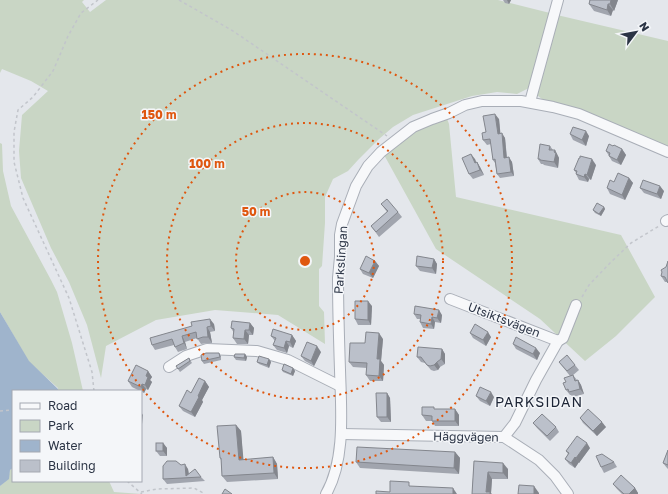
<svg xmlns="http://www.w3.org/2000/svg" width="668" height="494" font-family="'Golos Text',sans-serif">
  <style>
    .green { fill: #c9d6c5 }
    .water { fill: #9fb4cc }
    .lines { fill: none; stroke-linecap: round; stroke-linejoin: round }
    .minor-casing { stroke: #a9aeb7; stroke-width: 12 }
    .path { stroke: #c2c5cb; stroke-width: 1.5; stroke-dasharray: 3 3; stroke-linecap: butt }
    .minor { stroke: #f7f8fa; stroke-width: 10 }
    .wall { fill: #a1a5ae }
    .shaded-wall { fill: #83868d }
    .building { fill: #bbc0ca; stroke: #83868d }
    .ring { fill: none; stroke: #df570f; stroke-width: 2; stroke-dasharray: 2 4 }
    .labels { text-anchor: middle; stroke-width: 3; stroke-linejoin: round; paint-order: stroke }
    .street-label { font-size: 12px; fill: #2b3445; stroke: #f4f6f9 }
    .quarter-label { font-size: 14px; letter-spacing: 1px; fill: #1d2536; stroke: #f4f6f9 }
    .centre { fill: #df570f; stroke: #f4f6f9; stroke-width: 2 }
    .ring-label { font-size: 12px; text-anchor: middle; font-weight: bold; fill: #df570f; stroke: #f4f6f9; stroke-width: 3; stroke-linejoin: round; paint-order: stroke }
  </style>
  <rect width="100%" height="100%" fill="#e4e7ec"/>
  <g class="green">
    <path d="M0,0H84L82,2L90,12L106,0H498L550,13L529,88L517,94L497,92L472,96L413,115L393,127L379,139L358,160L348,171L333,179L325,197V223L322,266L319,269V306L324,312L325,344L278,315L215,310L156,320L106,346L101,378L87,325L69,282L51,248L21,178L19,151L22,115L48,91L31,81L2,69L0,73Z"/>
    <path d="M557,15L668,41V148L548,104L537,95L539,82Z"/>
    <path d="M446,116L449,124L456,197L621,235L655,297L616,336L585,361L540,319L436,249L383,153L413,131Z"/>
    <path d="M0,143L2,144L3,171L11,206L51,280L57,292L72,343L83,391H58V388L29,362L0,312Z"/>
    <path d="M13,468V481H109L114,492L142,494H0V486L8,479L10,470Z"/>
  </g>
  <path class="water" d="M0,312L29,361L58,389V391H13V468L10,470L9,479L0,486Z"/>
  <g class="lines">
    <defs>
      <g id="minor">
        <path d="M530,102L558,0"/>
        <path d="M666,221L668,220"/>
        <path d="M450,299L558,341"/>
        <path d="M169,367L186,356L207,349L257,351L288,360L340,386"/>
        <path d="M341,434L504,437L539,460L555,476L568,494"/>
        <path d="M504,437L515,423L536,380L558,341L563,338L576,305"/>
        <path d="M326,494C346,459 341,409 340,370C339,340 338,309 338,278L340,257V235L342,224L356,186L368,166L381,152L413,127L432,119L449,113L465,105L482,101H521L553,107L579,114L668,152"/>
      </g>
    </defs>
    <use href="#minor" class="minor-casing"/>
    <g class="path">
      <path d="M179,0L233,31L387,136"/>
      <path d="M582,297L589,285L610,263L631,243L659,226"/>
      <path d="M94,391L92,372L69,298L23,198L14,162V132L18,110L33,97L53,71L68,36L81,13L98,0"/>
      <path d="M0,411L13,410"/>
      <path d="M127,481L142,494"/>
      <path d="M141,492L157,489L194,488L205,494"/>
    </g>
    <use href="#minor" class="minor"/>
  </g>
  <g class="wall">
    <path d="M503,0H511L509,4L505,3Z"/>
    <path d="M589,0H618L614,11L613,10L611,16L594,11L589,4L590,1Z"/>
    <path d="M499,119L500,133L505,138L507,157L512,162L514,176L500,178L497,174L495,163L493,160L491,144L487,145L483,140L486,132Z"/>
    <path d="M570,134L589,136L586,146L573,140Z"/>
    <path d="M550,146L553,150H555L559,158L558,168L544,165L543,164H541L538,159Z"/>
    <path d="M613,146L622,149L626,155L621,165L612,161L606,151Z"/>
    <path d="M475,159L476,162H477L480,167L484,175L473,179L469,174Z"/>
    <path d="M596,165L591,180L589,179L588,182L579,180L576,174V173L574,170Z"/>
    <path d="M629,178L633,183L625,200L610,194L607,188L614,182Z"/>
    <path d="M640,188L664,191L661,199L644,193Z"/>
    <path d="M381,204L398,212L402,217L379,237L371,226L387,212Z"/>
    <path d="M604,207L605,209L601,216L595,213L593,210Z"/>
    <path d="M434,259L437,264L436,274L420,271L416,266Z"/>
    <path d="M375,261L379,266L373,278L363,274L360,269Z"/>
    <path d="M662,272L668,282H665L661,276Z"/>
    <path d="M372,306L371,325H358L355,319Z"/>
    <path d="M414,314L442,315L441,323L435,322L434,329L423,328L420,322V319H417Z"/>
    <path d="M250,323L254,328L253,335H249L248,344H237L233,338L234,333L231,328Z"/>
    <path d="M214,324L215,331L210,332L212,343H207L201,344L197,338L185,342L187,349L178,352L175,347L174,345L155,350L152,345Z"/>
    <path d="M470,333L491,337L486,346L473,338Z"/>
    <path d="M292,335L296,341L293,348L289,346L287,353L277,350L273,345L275,341L271,336Z"/>
    <path d="M383,339L381,361L384,365L383,381H370L366,375L367,368L353,367L349,362L365,343Z"/>
    <path d="M513,344L540,353L537,360L516,349Z"/>
    <path d="M442,349L445,354V364L440,367L438,370L434,371L431,370L425,363L421,362L417,357Z"/>
    <path d="M321,352L314,366L305,361L301,356Z"/>
    <path d="M219,353L221,356V360L204,364L202,361Z"/>
    <path d="M245,354L247,357L246,361L236,360L234,357Z"/>
    <path d="M189,358L192,363L180,372L176,366Z"/>
    <path d="M269,359L271,362L269,368L259,364L257,362Z"/>
    <path d="M559,362L575,365L579,370L572,376L573,375L577,380H578L581,385L584,394L573,397L571,395H570L566,390V382L570,376Z"/>
    <path d="M293,368L295,371L293,376L283,372L282,370Z"/>
    <path d="M148,371L152,377L150,380L152,382L148,390L146,389L144,393L132,387L128,381Z"/>
    <path d="M205,381L209,387L202,400L203,402L195,417L183,411L179,406L191,393Z"/>
    <path d="M387,393L390,398L391,422H381L377,417Z"/>
    <path d="M476,396L494,397L490,406L480,401Z"/>
    <path d="M435,409H455L459,415V426H435L432,421H426L422,415Z"/>
    <path d="M580,418L606,427L597,436L583,423Z"/>
    <path d="M533,423L556,427L559,432L550,441L537,428Z"/>
    <path d="M236,425L241,431L243,460L273,457L277,464L278,479L227,482L222,476L221,460L220,458Z"/>
    <path d="M163,443L167,448V456H160L156,451Z"/>
    <path d="M590,448L579,463V462L575,468L569,464L565,459L568,454L566,451Z"/>
    <path d="M668,450V469L667,468L663,463Z"/>
    <path d="M455,452L460,458L459,474L360,468L356,462Z"/>
    <path d="M474,461L508,469V479H492L491,493L472,494Z"/>
    <path d="M614,462L617,467L604,473L601,467Z"/>
    <path d="M181,465L188,469L189,474L201,477L205,481L167,484L163,479Z"/>
    <path d="M613,484L635,488L638,493V494H622L617,489Z"/>
  </g>
  <g class="shaded-wall">
    <path d="M507,0H511L509,4Z"/>
    <path d="M611,0H618L614,11L610,4Z"/>
    <path d="M608,4L613,10L611,16L607,10Z"/>
    <path d="M495,114L499,119L501,139L498,134Z"/>
    <path d="M586,131L589,136L586,146L582,140Z"/>
    <path d="M502,133L505,138L507,162L504,158Z"/>
    <path d="M622,149L626,155L621,165L617,160Z"/>
    <path d="M555,150L559,158L558,168L554,162Z"/>
    <path d="M471,154L475,159L478,168L475,163Z"/>
    <path d="M509,157L512,162L514,176L511,172Z"/>
    <path d="M592,159L596,165L591,180L587,175Z"/>
    <path d="M477,162L480,167L484,175L480,170Z"/>
    <path d="M585,174L589,179L588,182L584,177Z"/>
    <path d="M629,178L633,183L625,200L622,195Z"/>
    <path d="M660,186L664,191L661,199L657,194Z"/>
    <path d="M604,207L605,209L601,216L599,214Z"/>
    <path d="M434,259L437,264L436,274L432,268Z"/>
    <path d="M375,261L379,266L373,278L369,273Z"/>
    <path d="M368,301L372,306L371,325L368,320Z"/>
    <path d="M439,310L442,315L441,323L437,318Z"/>
    <path d="M432,317L435,322L434,329L431,324Z"/>
    <path d="M210,319L214,324L215,331L211,326Z"/>
    <path d="M250,323L254,328L253,335L249,330Z"/>
    <path d="M207,327L210,332L212,343L208,337Z"/>
    <path d="M245,330L249,335L248,344L244,339Z"/>
    <path d="M488,332L491,337L486,346L483,340Z"/>
    <path d="M379,333L383,339L381,361L384,365L383,381L379,376L377,359Z"/>
    <path d="M292,335L296,341L293,348L290,342Z"/>
    <path d="M182,336L185,342L187,349L184,343Z"/>
    <path d="M286,341L289,346L287,353L284,348Z"/>
    <path d="M317,346L321,352L314,366L311,361Z"/>
    <path d="M536,348L540,353L537,360L533,354Z"/>
    <path d="M442,349L445,354V364L441,359Z"/>
    <path d="M245,354L247,357L246,361L244,358Z"/>
    <path d="M269,359L271,362L269,368L267,365Z"/>
    <path d="M437,362L440,367L438,370L434,365Z"/>
    <path d="M293,368L295,371L293,376L291,374Z"/>
    <path d="M148,371L152,377L150,380L152,382L148,390L145,385L146,376Z"/>
    <path d="M578,380L581,385L584,394L580,389Z"/>
    <path d="M205,381L209,387L202,400L203,402L195,417L191,412L198,396Z"/>
    <path d="M142,384L146,389L144,393L141,387Z"/>
    <path d="M491,392L494,397L490,406L486,401Z"/>
    <path d="M387,393L390,398L391,422L387,417Z"/>
    <path d="M455,409L459,415V426L455,421Z"/>
    <path d="M141,412L143,415L142,424L141,422Z"/>
    <path d="M602,422L606,427L597,436L593,431Z"/>
    <path d="M236,425L241,431L244,466L239,460Z"/>
    <path d="M163,443L167,448V456L163,451Z"/>
    <path d="M587,443L590,448L579,463L576,458Z"/>
    <path d="M455,452L460,458L459,474L454,468Z"/>
    <path d="M273,457L277,464L278,479L274,473Z"/>
    <path d="M575,457L579,462L575,468L571,463Z"/>
    <path d="M503,463L508,469V479L503,473Z"/>
    <path d="M185,464L188,469L189,477L186,476Z"/>
    <path d="M488,472L492,479L491,493L492,494H488L486,492Z"/>
    <path d="M534,486L539,493V494H534Z"/>
    <path d="M453,488L457,494H453Z"/>
    <path d="M635,488L638,493V494H629Z"/>
  </g>
  <g class="building">
    <path d="M590,0H611L610,4H608L607,10L589,4Z"/>
    <path d="M495,114L498,134L502,133L504,158L509,157L511,172L497,174L495,159L493,160L490,139L483,140L482,133L486,132L483,116Z"/>
    <path d="M573,127L586,131L582,140L570,134Z"/>
    <path d="M540,144L550,146L549,150H555L554,152L556,153L554,162L540,160V159H538Z"/>
    <path d="M609,144L613,146L614,145L622,149L617,160L609,156L610,153L606,151Z"/>
    <path d="M471,154L475,163L477,162L480,170L469,174L462,158Z"/>
    <path d="M580,156L592,159L587,175L585,174L584,177L576,174L577,171L574,170L579,158H580Z"/>
    <path d="M618,173L629,178L622,195L607,188L610,180L614,182Z"/>
    <path d="M643,180L660,186L657,194L640,188Z"/>
    <path d="M387,199L398,212L376,232L371,226L388,211L381,204Z"/>
    <path d="M597,203L604,207L599,214L593,210Z"/>
    <path d="M366,256L375,261L369,273L360,269Z"/>
    <path d="M417,256L434,259L432,268L416,266Z"/>
    <path d="M668,261V283L665,277L661,276L662,272L661,270L666,267Z"/>
    <path d="M355,301H368V320L355,319Z"/>
    <path d="M415,306L439,310L437,318L432,317L431,324L420,322L421,315L414,314Z"/>
    <path d="M210,319L211,326L207,327L208,337H203L197,339L196,332L182,336L184,343L175,347L172,339L152,345L150,338L192,326L191,322Z"/>
    <path d="M232,321L250,323L249,330H245L244,339L233,338L234,329L231,328Z"/>
    <path d="M475,324L488,332L483,340L470,333Z"/>
    <path d="M273,329L292,335L290,342L286,341L284,348L273,345L276,338L271,336Z"/>
    <path d="M366,332L379,333L377,359H380L379,376L366,375L367,363L349,362L350,343H365Z"/>
    <path d="M516,337L536,348L533,354L513,344Z"/>
    <path d="M307,342L317,346L311,361L301,356Z"/>
    <path d="M418,347L442,349L441,359L437,362L434,365L430,366L427,365L421,357H417Z"/>
    <path d="M206,353H219L220,357L202,361L201,355Z"/>
    <path d="M235,354H245L244,358L234,357Z"/>
    <path d="M567,355L575,365L567,371L559,362Z"/>
    <path d="M259,356L269,359L267,365L257,362Z"/>
    <path d="M189,358L190,361L178,369L176,366Z"/>
    <path d="M284,364L293,368L291,374L282,370Z"/>
    <path d="M136,365L148,371L146,376L148,377L145,385L142,384L141,387L128,381Z"/>
    <path d="M573,375L575,381L578,380L580,389L569,392L568,389L566,390L563,383L566,382L564,378Z"/>
    <path d="M199,378L205,381L198,396L199,397L191,412L179,406L187,390L191,393Z"/>
    <path d="M480,387L491,392L486,401L476,396Z"/>
    <path d="M376,393H387V417H377Z"/>
    <path d="M422,407H434V409H455V421H432V416L422,415Z"/>
    <path d="M588,409L602,422L593,431L580,418Z"/>
    <path d="M542,414L556,427L547,436L533,423Z"/>
    <path d="M236,425L239,460L273,457L274,473L222,476L221,458H220L217,426Z"/>
    <path d="M577,436L587,443L576,458L575,457L571,463L565,459L569,453L566,451Z"/>
    <rect x="156" y="443" width="7" height="8"/>
    <path d="M357,447L455,452L454,468L356,462Z"/>
    <path d="M668,450V465L663,463Z"/>
    <path d="M602,454L614,462L601,467L596,456Z"/>
    <path d="M167,461H176L181,465L185,464L186,476L195,469L201,477L163,479V466Z"/>
    <path d="M474,461L503,463V473L488,472L486,492H490V494H472Z"/>
    <path d="M621,475L635,488L629,494H624L613,484Z"/>
    <path d="M390,481L409,482V486L453,488V494H376V491L390,492Z"/>
    <path d="M519,485L534,486V494H518Z"/>
    <path d="M225,489L232,494H222Z"/>
  </g>
  <g class="ring">
    <circle cx="305" cy="261" r="69"/>
    <circle cx="305" cy="261" r="138"/>
    <circle cx="305" cy="261" r="207"/>
  </g>
  <g class="labels">
    <g class="street-label">
      <text transform="translate(341 260) rotate(-86)" y="4">Parkslingan</text>
      <text transform="translate(504 320) rotate(21)" y="4">Utsiktsvägen</text>
      <text transform="translate(466 437) rotate(1)" y="4">Häggvägen</text>
    </g>
    <g class="quarter-label">
      <text x="539" y="407">PARKSIDAN</text>
    </g>
  </g>
  <circle cx="305" cy="261" r="6" class="centre"/>
  <g class="ring-label">
    <text x="159" y="119">150 m</text>
    <text x="207" y="168">100 m</text>
    <text x="256" y="216">50 m</text>
  </g>
  <rect x="12" y="390" width="130" height="92" fill="#f4f6f9" stroke="#a4a8b1"/>
  <rect x="20" y="403" width="20" height="6" fill="#f7f8fa" stroke="#a4a8b1"/>
  <text x="48" y="410" font-size="12" fill="#2b3445">Road</text>
  <rect x="20" y="420" width="20" height="12" fill="#c9d6c5" stroke="#a4a8b1"/>
  <text x="48" y="430" font-size="12" fill="#2b3445">Park</text>
  <rect x="20" y="440" width="20" height="12" fill="#9fb4cc" stroke="#a4a8b1"/>
  <text x="48" y="450" font-size="12" fill="#2b3445">Water</text>
  <rect x="20" y="460" width="20" height="12" fill="#bbc0ca" stroke="#a4a8b1"/>
  <text x="48" y="470" font-size="12" fill="#2b3445">Building</text>
  <g transform="translate(636 32) rotate(58)" stroke="#f4f6f9" stroke-width="3" paint-order="stroke">
  <path d="M0-3L7 15L0 10L-7 15Z" fill="#2b3445"/>
  <text y="-6" font-size="11" font-weight="bold" text-anchor="middle" fill="#2b3445">N</text>
  </g>
</svg>
